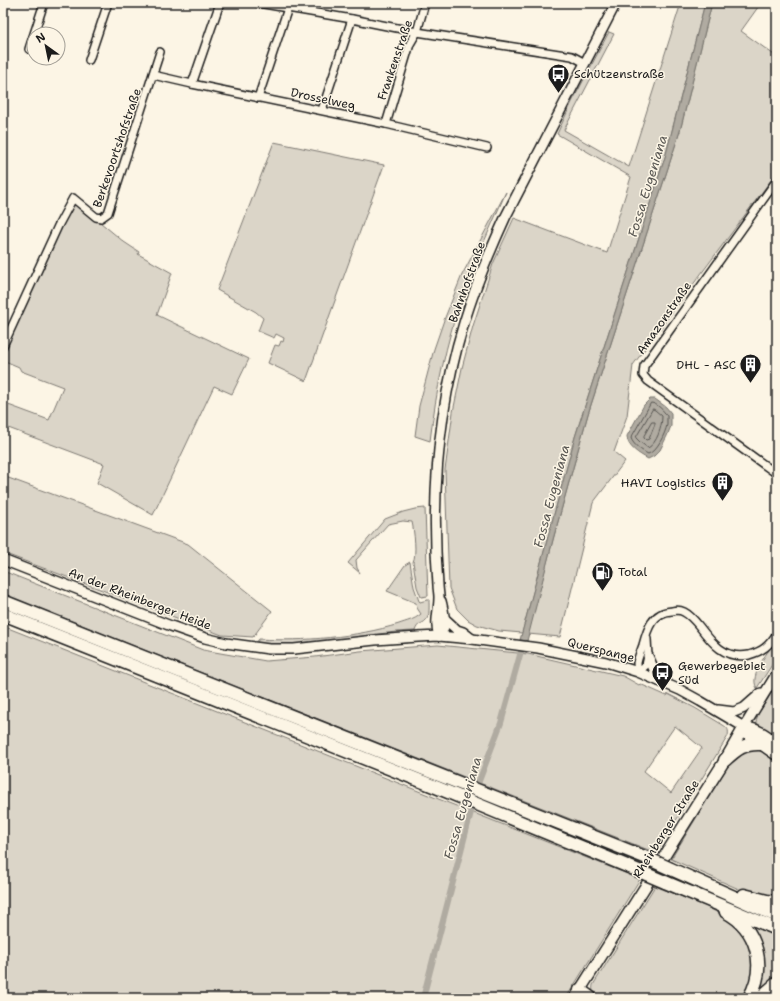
<svg xmlns="http://www.w3.org/2000/svg" width="780" height="1001" font-family="'Shantell Sans',sans-serif">
  <style>
    .green { fill: #dbd5c8; stroke: #7c7872; fill-rule: evenodd }
    .water { fill: #b0aba1; stroke: #75726c }
    .lines { fill: none; stroke-linecap: round; stroke-linejoin: round }
    .shore { stroke: #575551; stroke-width: 1 }
    .canal { stroke: #b0aba1; stroke-width: 6 }
    .street-casing { stroke: #1c1c1c; stroke-width: 10 }
    .secondary-casing { stroke: #1c1c1c; stroke-width: 12 }
    .primary-casing { stroke: #1c1c1c; stroke-width: 13 }
    .highway-casing { stroke: #1c1c1c; stroke-width: 15 }
    .street { stroke: #fcf5e5; stroke-width: 7 }
    .secondary { stroke: #fcf5e5; stroke-width: 9 }
    .primary { stroke: #fcf5e5; stroke-width: 10 }
    .highway { stroke: #fcf5e5; stroke-width: 12 }
    .highway-bridge-casing { stroke: #1c1c1c; stroke-width: 15; stroke-linecap: butt }
    .highway-bridge { stroke: #fcf5e5; stroke-width: 12 }
    .labels { text-anchor: middle; stroke-width: 3; stroke-linejoin: round; paint-order: stroke }
    .street-label { font-size: 12px; fill: #1c1c1c; stroke: #fcf5e5 }
    .poi-label { font-size: 12px; fill: #1c1c1c; stroke: #fcf5e5; text-anchor: start }
    .water-label { font-size: 13px; font-style: italic; fill: #575551; stroke: #fcf5e5 }
  </style>
  <rect width="100%" height="100%" fill="#fcf5e5"/>
  <filter id="ink" filterUnits="userSpaceOnUse"><feTurbulence type="fractalNoise" baseFrequency=".025" numOctaves="2"/><feDisplacementMap in="SourceGraphic" scale="8" xChannelSelector="R" yChannelSelector="G"/><feConvolveMatrix kernelMatrix="1 2 1 2 8 2 1 2 1" color-interpolation-filters="sRGB"/></filter>
  <g filter="url(#ink)">
    <g class="green">
      <path d="M681,3H705L666,154L575,437L522,633L499,631L477,625L468,620L457,609L449,588L445,470L453,412L462,368L473,326L493,264L514,218L607,253L631,177L557,134L572,102L609,32L614,34L564,130L629,167Z"/>
      <path d="M712,3H761L741,31L777,57V172L633,365L627,416L614,452L625,461L593,503L560,637L528,634L554,536L588,414L680,131Z"/>
      <path d="M274,142L384,165L306,381L268,363L275,345L279,346L281,341L283,342L284,338L276,334L274,338L258,331L263,318L256,312L217,290Z"/>
      <path d="M506,192C491,227 475,260 462,296C446,343 436,391 430,441L415,436L419,406L434,349L444,320L462,275Z"/>
      <path d="M73,204H75L83,208L124,242L139,252L138,254L172,273L157,315L249,359L232,394L214,386L153,515L97,483L104,464L3,426V403L49,420L63,387L21,371L19,367L5,361L3,359V353L20,312L69,207Z"/>
      <path d="M3,476L188,544L272,611L253,637L222,635L3,553Z"/>
      <path d="M425,508L428,596L421,597L417,587L413,562C417,554 414,531 412,522L403,521L388,524L356,560L357,568L360,573L348,563L385,519L403,512L415,509Z"/>
      <path d="M410,562L414,587L419,601L420,602L427,600H429C429,606 430,616 426,620C422,625 418,622 415,631C362,632 310,651 256,643L259,639C303,642 356,637 399,624C407,621 414,620 421,614L417,608L416,603L387,591L405,565Z"/>
      <path d="M3,571L203,650L266,661L315,657L360,651L438,645L528,654L623,676L639,685L640,684L667,696L668,694L695,708L723,725C728,728 729,730 728,736L656,853L3,594ZM675,726L702,748L671,793L644,771Z"/>
      <path d="M3,626L640,879L566,998H3Z"/>
      <path d="M777,638V657L757,688C748,676 770,649 777,638Z"/>
      <path d="M777,684V740L760,727L756,721L758,714Z"/>
      <path d="M752,746L777,757V898L760,896L741,890L671,859L731,761Z"/>
      <path d="M655,886L705,906L726,917L739,926L750,943L754,970L745,998H597C593,994 592,990 593,985Z"/>
      <path d="M743,920L777,936V979L755,998L759,977Z"/>
    </g>
    <g class="water">
      <path d="M705,3H712L680,131L588,414L554,536L527,641L520,640L575,437L666,154Z"/>
      <path d="M650,399H655L666,407L671,413V426L667,436L660,450L654,456L648,459C639,454 627,447 627,436L644,405Z"/>
    </g>
    <g class="lines">
      <g class="shore">
        <path d="M651,403C657,403 664,411 667,416C667,419 667,422 667,425C665,434 657,451 648,454C642,451 633,445 631,438L648,408Z"/>
        <path d="M653,409L655,410L662,416C662,427 657,443 648,448L640,442L636,438Z"/>
        <path d="M652,422H655V424L649,439L646,440L644,438V436Z"/>
      </g>
      <path class="canal" d="M423,998L479,781L501,723L523,644"/>
      <defs>
        <g id="street">
          <path d="M258,3L352,19L417,32L572,56L585,63"/>
          <path d="M29,49L44,3"/>
          <path d="M89,60L108,3"/>
          <path d="M153,75L192,84L386,124L487,148"/>
          <path d="M192,84L220,3"/>
          <path d="M258,98L288,8L291,3"/>
          <path d="M322,110L352,19"/>
          <path d="M386,124L410,44L417,32L425,3"/>
          <path d="M777,180L644,366L643,375L648,381L777,474"/>
          <path d="M3,346L58,226L73,198L96,217L101,218L108,213L160,52"/>
          <path d="M638,672C638,669 637,666 637,663C638,657 641,651 643,645C647,630 652,612 672,611C676,610 680,610 684,612C690,615 695,621 699,626C712,643 725,660 749,655C763,651 769,646 777,633"/>
          <path d="M638,672L646,665L648,656L647,639"/>
        </g>
        <g id="secondary">
          <path d="M3,560L171,626L205,638L226,643L269,649H294L375,640L418,637L439,636L472,639L538,648L606,662L638,672L680,690L700,701L744,727L777,673"/>
          <path d="M444,618L457,630L463,632L472,639"/>
          <path d="M439,636C434,622 439,612 439,597C439,593 438,589 438,585C431,497 438,408 464,323C475,286 490,251 506,216L616,3"/>
          <path d="M439,636C440,634 443,630 444,627C446,619 443,609 441,601"/>
          <path d="M648,656L659,681"/>
          <path d="M718,710L734,712L744,708L761,693"/>
        </g>
        <path id="primary" d="M575,998L725,760L744,727"/>
        <g id="highway">
          <path d="M3,601L647,858"/>
          <path d="M3,614L431,785L639,871"/>
          <path d="M744,727L751,736L777,754"/>
          <path d="M749,729C760,731 768,738 777,744"/>
          <path d="M725,760C737,749 744,743 761,744"/>
          <path d="M671,869L777,916"/>
          <path d="M665,882L777,929"/>
          <path d="M744,895L767,901L777,902"/>
          <path d="M726,912C758,929 767,967 749,998"/>
          <path d="M580,990L591,998"/>
          <path d="M760,998L777,983"/>
        </g>
      </defs>
      <use href="#street" class="street-casing"/>
      <use href="#secondary" class="secondary-casing"/>
      <use href="#primary" class="primary-casing"/>
      <use href="#highway" class="highway-casing"/>
      <use href="#street" class="street"/>
      <use href="#secondary" class="secondary"/>
      <use href="#primary" class="primary"/>
      <use href="#highway" class="highway"/>
      <defs>
        <g id="highway-bridge">
          <path d="M647,858L671,869"/>
          <path d="M639,871L665,882"/>
        </g>
      </defs>
      <use href="#highway-bridge" class="highway-bridge-casing"/>
      <use href="#highway-bridge" class="highway-bridge"/>
    </g>
  </g>
  <defs>
    <symbol id="bus-pin" viewBox="-11 -11 22 30"><path d="M0 17L-7.5 6A9.5 9.5 0 1 1 7.5 6Z" fill="#1c1c1c" stroke="#fcf5e5"/><path d="M-5-6H5V4H4V6H2V4H-2V6H-4V4H-5ZM-3.5-4V0h7V-4ZM-3.5 1.2v1.5H-2V1.2ZM2 1.2v1.5H3.5V1.2Z" fill="#fff"/></symbol>
    <symbol id="building-pin" viewBox="-11 -11 22 30"><path d="M0 17L-7.5 6A9.5 9.5 0 1 1 7.5 6Z" fill="#1c1c1c" stroke="#fcf5e5"/><path d="M-4-6H4V6H1V3H-1V6H-4ZM-2.5-4.3h1.7v1.8h-1.7ZM.8-4.3h1.7v1.8H.8ZM-2.5-1h1.7V.8h-1.7ZM.8-1h1.7V.8H.8Z" fill="#fff"/></symbol>
    <symbol id="fuel-pin" viewBox="-11 -11 22 30"><path d="M0 17L-7.5 6A9.5 9.5 0 1 1 7.5 6Z" fill="#1c1c1c" stroke="#fcf5e5"/><path d="M-5.5-6h7V0h2V4h1.3V-2.5L3-4.5l.8-.8L6-3V5H2.5V1h-1V6h-7ZM-4.2-4.7v3.2H.2V-4.7Z" fill="#fff"/></symbol>
  </defs>
  <g fill-rule="evenodd">
    <use href="#bus-pin" x="546" y="62" width="25" height="34"/>
    <use href="#building-pin" x="738" y="352" width="25" height="34"/>
    <use href="#building-pin" x="710" y="470" width="25" height="34"/>
    <use href="#fuel-pin" x="590" y="560" width="25" height="34"/>
    <use href="#bus-pin" x="650" y="660" width="25" height="34"/>
  </g>
  <g class="labels">
    <g class="street-label">
      <text transform="translate(395 60) rotate(-71)" y="4">Frankenstraße</text>
      <text transform="translate(323 99) rotate(12)" y="4">Drosselweg</text>
      <text transform="translate(117 148) rotate(-71)" y="4">Berkevoortshofstraße</text>
      <text transform="translate(467 282) rotate(-70)" y="4">Bahnhofstraße</text>
      <text transform="translate(664 318) rotate(-55)" y="4">Amazonstraße</text>
      <text transform="translate(140 599) rotate(21)" y="4">An der Rheinberger Heide</text>
      <text transform="translate(601 650) rotate(14)" y="4">Querspange</text>
      <text transform="translate(666 829) rotate(-58)" y="4">Rheinberger Straße</text>
    </g>
    <g class="poi-label">
      <text x="574" y="78">Schützenstraße</text>
      <text x="736" y="369" text-anchor="end">DHL - ASC</text>
      <text x="706" y="487" text-anchor="end">HAVI Logistics</text>
      <text x="618" y="576">Total</text>
      <text x="678" y="670">Gewerbegebiet<tspan x="678" dy="14">Süd</tspan></text>
    </g>
    <g class="water-label">
      <text transform="translate(647 186) rotate(-73)" y="5">Fossa Eugeniana</text>
      <text transform="translate(551 496) rotate(-75)" y="5">Fossa Eugeniana</text>
      <text transform="translate(462 808) rotate(-74)" y="5">Fossa Eugeniana</text>
    </g>
  </g>
  <rect width="780" height="1001" fill="none" stroke="#fcf5e5" stroke-width="16"/>
  <rect x="8" y="8" width="764" height="985" fill="none" stroke="#1c1c1c" stroke-width="1.5" filter="url(#ink)"/>
  <g transform="translate(46 46) rotate(327)"><circle r="19" fill="#fcf5e5" stroke="#a29e95"/>
  <path d="M0-3L7 15L0 10L-7 15Z" fill="#1c1c1c"/>
  <text y="-6" font-size="11" font-weight="bold" text-anchor="middle" fill="#1c1c1c">N</text>
  </g>
</svg>
